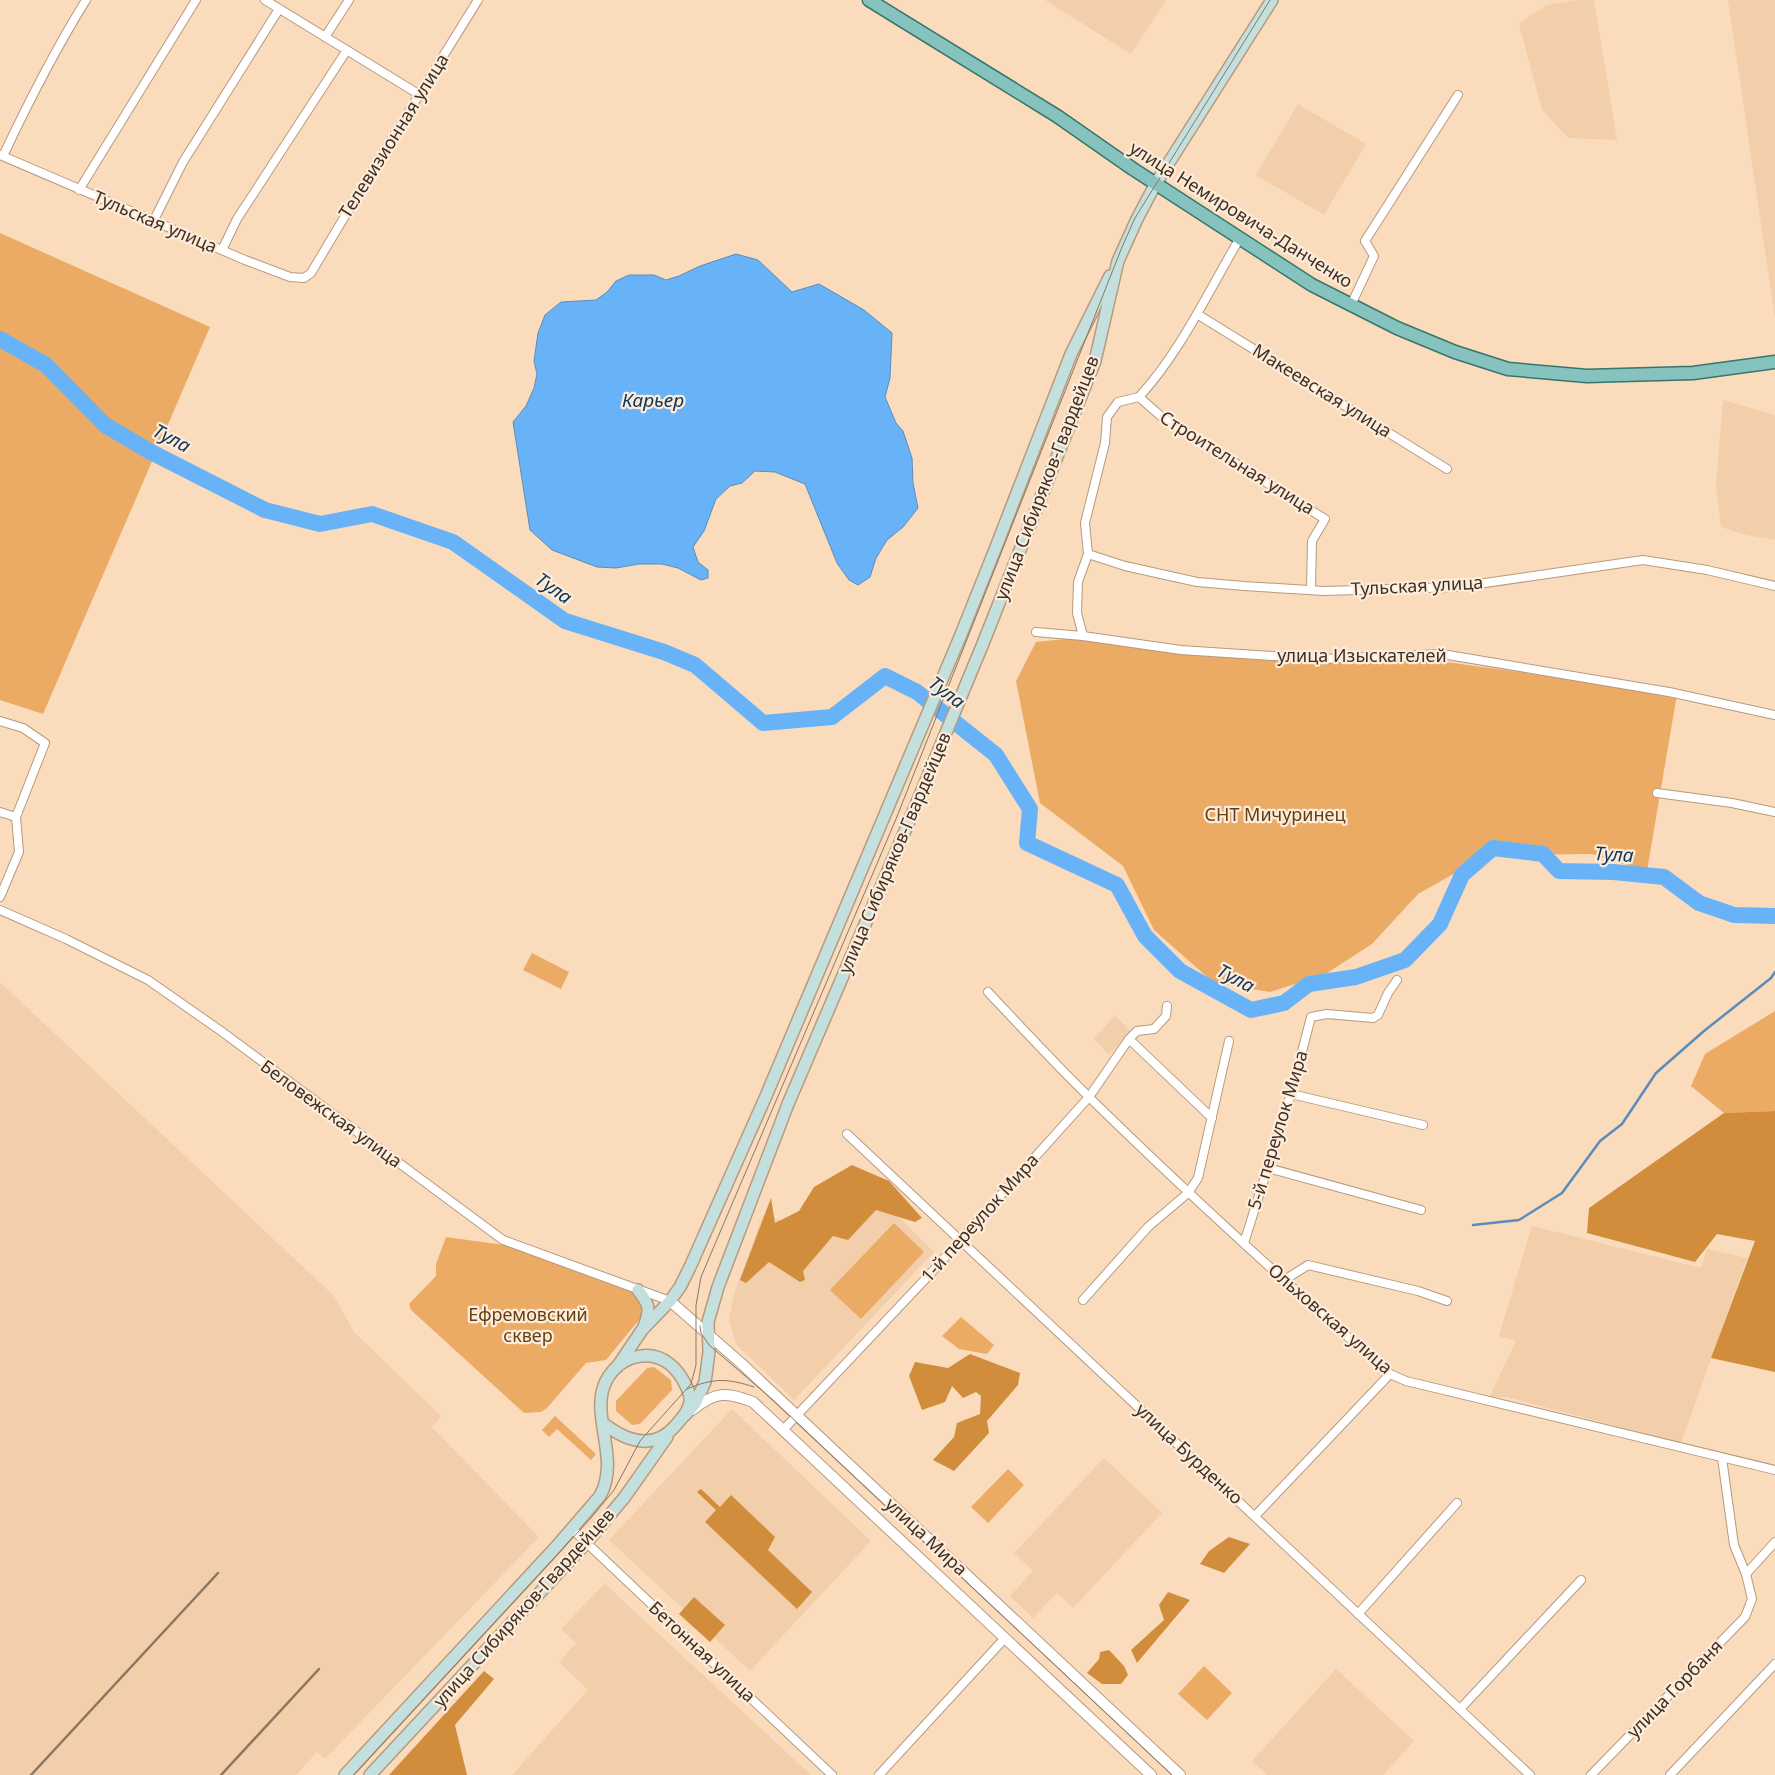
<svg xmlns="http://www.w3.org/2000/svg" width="1775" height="1775" font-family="'Noto Sans',sans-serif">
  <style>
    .built { fill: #f2ceaa }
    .green { fill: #ebab64 }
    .forest { fill: #d18d3c }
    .water { fill: #68b3f8; stroke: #5b8cb9 }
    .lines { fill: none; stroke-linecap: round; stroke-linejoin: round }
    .stream { stroke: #5b8cb9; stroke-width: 2.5 }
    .river { stroke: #68b3f8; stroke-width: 16 }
    .minor-casing { stroke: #b79a7d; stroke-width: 10 }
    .tertiary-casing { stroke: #b79a7d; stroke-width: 12 }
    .secondary-casing { stroke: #b79a7d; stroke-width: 14 }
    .primary-casing { stroke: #38756c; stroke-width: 15 }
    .minor { stroke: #fff; stroke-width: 8 }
    .tertiary { stroke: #fff; stroke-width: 10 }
    .secondary { stroke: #c3e0de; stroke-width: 11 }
    .primary { stroke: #86c2be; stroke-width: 12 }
    .tram { stroke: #8a7763; stroke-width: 1 }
    .rail { stroke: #8a7763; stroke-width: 2.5 }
    .labels { text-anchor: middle; stroke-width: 4.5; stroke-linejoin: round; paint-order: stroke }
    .street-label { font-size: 18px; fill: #3d3125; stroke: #feebd9 }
    .park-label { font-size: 18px; fill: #623f14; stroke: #feebd9 }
    .water-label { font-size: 19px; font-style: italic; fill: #0c3557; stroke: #feebd9 }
  </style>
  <rect width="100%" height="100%" fill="#fadcbd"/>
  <g class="built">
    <path d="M1045,0H1166L1131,54Z"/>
    <path d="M1579,0H1594L1617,140L1568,138L1542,110L1519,24L1546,5Z"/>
    <path d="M1728,0H1775V319Z"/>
    <path d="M1298,104L1366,144L1324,215L1256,175Z"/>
    <path d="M1723,400L1775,415V540L1742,534L1721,527L1716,485Z"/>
    <path d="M0,982L334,1296L354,1332L441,1416L432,1427L539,1537L325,1759L317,1752L296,1775H0Z"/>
    <path d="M1115,1015L1130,1031L1109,1055L1094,1039Z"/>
    <path d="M880,1198L934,1252L794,1400L736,1344L729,1319L735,1291L763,1215L790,1223Z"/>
    <path d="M1532,1226L1701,1268L1707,1249L1747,1258L1681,1443L1507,1397L1489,1398L1516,1341L1499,1336Z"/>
    <path d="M732,1409L871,1541L750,1671L609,1540Z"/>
    <path d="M1104,1458L1162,1513L1073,1608L1057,1593L1033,1618L1010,1596L1033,1571L1014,1553Z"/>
    <path d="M605,1583L620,1598L811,1775H512L588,1690L559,1662L576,1643L561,1629Z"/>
    <path d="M1336,1669L1414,1741L1383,1775H1267L1252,1761Z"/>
  </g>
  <g class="green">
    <path d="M0,233L210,327L43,714L0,700Z"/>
    <path d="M1084,637L1181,650L1320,659L1439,661L1677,694L1647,871L1592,854L1487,855L1418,894L1372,944L1324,975L1270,992L1214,983L1154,930L1123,866L1040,803L1016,681L1036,642Z"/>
    <path d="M532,953L569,972L561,989L523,970Z"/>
    <path d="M1775,1011V1111L1724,1113L1691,1086L1705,1054Z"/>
    <path d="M894,1223L924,1252L861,1319L830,1290Z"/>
    <path d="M446,1237L504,1245L635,1293L645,1306L643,1315L606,1360L586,1363L547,1408L541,1412L524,1413L411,1310L409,1304L436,1276V1264Z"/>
    <path d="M961,1317L994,1345L987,1354L959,1349L942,1336Z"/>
    <path d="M654,1367L671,1380L672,1390L640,1424L632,1425L616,1411V1401L647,1368Z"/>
    <path d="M555,1416L596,1454L591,1460L557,1429L549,1437L542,1430Z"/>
    <path d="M1008,1469L1024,1485L988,1523L971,1507Z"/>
    <path d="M1204,1666L1232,1693L1207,1720L1178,1694Z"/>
  </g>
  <g class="forest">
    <path d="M1775,1111V1372L1711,1358L1755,1241L1717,1234L1695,1262L1587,1233L1589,1208L1724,1113Z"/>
    <path d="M852,1165L889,1181L922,1218L915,1222L876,1210L848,1240L833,1236L803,1271L805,1280L800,1282L769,1262L746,1283L740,1280L771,1198L775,1223L799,1211L814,1187Z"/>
    <path d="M970,1354L1020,1373L1018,1385L987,1421L989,1433L954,1471L933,1460L954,1437L957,1423L980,1414L981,1396L976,1392L963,1398L952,1386L945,1402L922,1410L909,1376L915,1362L948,1368Z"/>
    <path d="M701,1489L720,1507L731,1495L775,1537L768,1550L812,1592L797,1609L705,1522L716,1510L697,1492Z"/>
    <path d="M1229,1537L1250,1544L1224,1573L1200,1564L1209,1551Z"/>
    <path d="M1168,1592L1190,1600L1137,1663L1131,1650L1164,1620L1159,1605Z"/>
    <path d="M694,1597L725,1625L710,1642L679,1614Z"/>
    <path d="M1109,1650L1124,1666L1128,1675L1121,1684H1102L1087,1673L1099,1659L1100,1652Z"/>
    <path d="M484,1671L494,1679L455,1725L467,1775H389Z"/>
  </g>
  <path class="water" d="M736,254L758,260L792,292L819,284L864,310L892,333L890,378L885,397L896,423L903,431L912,458L913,483L918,508L903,527L887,540L876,558L870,577L858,585L849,580L837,563L805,484L775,472L755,471L742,483L730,486L716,499L704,531L693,547L698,562L708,570V578L701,580L678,568L662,564H639L616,568L597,567L552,550L530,530L513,422L526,406L534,388L537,374L534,361L538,333L545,315L561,302L596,300L607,292L616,281L629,275H654L666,280L679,276L700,266Z"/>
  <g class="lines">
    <path class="stream" d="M1473,1225L1519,1220L1562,1193L1600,1141L1622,1124L1656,1073L1704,1031L1771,978L1775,972"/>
    <path class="river" d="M0,339L46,365L105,425L149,451L265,510L320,524L372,514L453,542L565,621L664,652L695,665L763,723L832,717L885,676L917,692L996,755L1030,809L1027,843L1117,885L1145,936L1180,971L1251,1010L1284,1003L1309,984L1356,977L1405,960L1440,924L1462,875L1493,848L1543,854L1559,871L1613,872L1664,877L1699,903L1734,915L1775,916"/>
    <defs>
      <g id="minor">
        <path d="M265,0L420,95"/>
        <path d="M325,37L349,0"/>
        <path d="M0,155L245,260L290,277L304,278L311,273L370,174L478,0"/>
        <path d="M3,156C28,103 55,50 86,0"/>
        <path d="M79,190L196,0"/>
        <path d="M153,222L183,162L279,9"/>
        <path d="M222,250L237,219L347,50"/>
        <path d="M1351,305L1374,256L1365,241L1458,95"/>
        <path d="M1197,314L1447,469"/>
        <path d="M1139,397L1163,418L1325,519L1312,541L1311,589"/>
        <path d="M1139,397C1180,353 1209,290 1240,238"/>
        <path d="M1088,554L1125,566L1197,582L1244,586L1324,591L1458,587L1643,560L1707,570L1775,586"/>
        <path d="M1036,632L1083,636L1181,650L1320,659L1442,654L1669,692L1775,715"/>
        <path d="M1083,636L1077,613L1078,582L1088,554L1085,523L1105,443L1107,417L1118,402L1139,397"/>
        <path d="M0,721L23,728L45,743L16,817L19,852L0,897"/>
        <path d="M1657,793L1732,803L1775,812"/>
        <path d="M0,812L16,817"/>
        <path d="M0,910L66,939L148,980L221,1031L503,1240L670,1301"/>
        <path d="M988,992C1022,1028 1055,1064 1091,1099C1188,1194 1288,1285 1390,1374L1406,1381L1775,1470"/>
        <path d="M1129,1039L1212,1118"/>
        <path d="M1291,1094L1423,1125"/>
        <path d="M847,1134L1530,1775"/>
        <path d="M1268,1168L1421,1210"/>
        <path d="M1244,1243L1291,1094L1311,1017L1327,1014L1373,1018L1378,1015L1388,993L1397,980"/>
        <path d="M1283,1281L1308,1265L1418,1291L1447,1301"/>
        <path d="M1083,1300L1148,1227L1188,1193L1198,1178L1229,1041"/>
        <path d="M783,1430L931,1273L1089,1097L1129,1039L1137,1031L1154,1029L1166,1016L1167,1006"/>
        <path d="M1255,1516L1390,1374"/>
        <path d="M572,1529L832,1775"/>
        <path d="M1746,1574L1775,1542"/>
        <path d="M1358,1614L1457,1503"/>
        <path d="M1460,1709L1581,1580"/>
        <path d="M879,1775L1005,1638"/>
        <path d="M1591,1775L1745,1617L1752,1599L1746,1574L1734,1545L1722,1458"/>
        <path d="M1670,1775L1775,1664"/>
      </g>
      <g id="tertiary">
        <path d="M670,1301L742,1364L1180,1775"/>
        <path d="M692,1410C715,1392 726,1391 753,1402L1151,1775"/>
      </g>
      <g id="secondary">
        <path d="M638,1290C649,1304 651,1309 644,1326"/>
        <path d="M617,1367L642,1330L670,1301L680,1287L690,1267L766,1096L960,637L996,547L1071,354L1110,276"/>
        <path d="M685,1415L695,1404L705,1382L709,1352L708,1322L718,1287L788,1104L908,824L982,646L1095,361L1118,261L1137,219L1156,183L1272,0"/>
        <path d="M345,1775L556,1547L600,1496C621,1458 589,1415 606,1381C614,1366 625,1358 641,1356C663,1353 679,1369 687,1388C689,1392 691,1397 690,1402C688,1412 682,1418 676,1425C654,1451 627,1442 603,1423"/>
        <path d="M370,1775L586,1543L624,1498L667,1437"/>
      </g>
      <path id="primary" d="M869,0L1057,116L1133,169L1312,285L1397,328L1455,352L1508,369L1587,376L1693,373L1775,362"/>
    </defs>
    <use href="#minor" class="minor-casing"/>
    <use href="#tertiary" class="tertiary-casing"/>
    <use href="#secondary" class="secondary-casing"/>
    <use href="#primary" class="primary-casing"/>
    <use href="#minor" class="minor"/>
    <use href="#tertiary" class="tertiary"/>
    <use href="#secondary" class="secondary"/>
    <use href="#primary" class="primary"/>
    <g class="tram">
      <path d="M700,1326L701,1333L709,1345L773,1400L1172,1775"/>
      <path d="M687,1389C713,1378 727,1378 754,1387"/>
      <path d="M354,1775L591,1518L614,1490L640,1441L691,1384L696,1365V1305L701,1277L896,819L1122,247L1135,218L1270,0"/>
    </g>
    <g class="rail">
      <path d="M31,1775L218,1573"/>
      <path d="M221,1775L319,1669"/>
    </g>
  </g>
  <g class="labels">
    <g class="street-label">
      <text transform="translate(394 136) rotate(-58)" y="6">Телевизионная улица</text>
      <text transform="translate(1241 215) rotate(32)" y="6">улица Немировича-Данченко</text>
      <text transform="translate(155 222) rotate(23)" y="6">Тульская улица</text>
      <text transform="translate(1322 391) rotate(32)" y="6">Макеевская улица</text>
      <text transform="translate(1237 463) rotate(32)" y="6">Строительная улица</text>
      <text transform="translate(1047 478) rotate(-69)" y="6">улица Сибиряков-Гвардейцев</text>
      <text transform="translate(1417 586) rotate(-3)" y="6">Тульская улица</text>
      <text x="1362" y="662">улица Изыскателей</text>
      <text transform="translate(895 853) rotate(-67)" y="6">улица Сибиряков-Гвардейцев</text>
      <text transform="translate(331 1114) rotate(36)" y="6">Беловежская улица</text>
      <text transform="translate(1278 1130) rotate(-73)" y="6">5-й переулок Мира</text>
      <text transform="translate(980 1218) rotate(-48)" y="6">1-й переулок Мира</text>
      <text transform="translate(1330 1319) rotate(41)" y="6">Ольховская улица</text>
      <text transform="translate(1189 1454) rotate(43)" y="6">улица Бурденко</text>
      <text transform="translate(926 1537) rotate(43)" y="6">улица Мира</text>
      <text transform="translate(524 1608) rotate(-48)" y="6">улица Сибиряков-Гвардейцев</text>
      <text transform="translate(702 1652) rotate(43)" y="6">Бетонная улица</text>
      <text transform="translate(1675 1689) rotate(-46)" y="6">улица Горбаня</text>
    </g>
    <g class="park-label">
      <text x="1275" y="821">СНТ Мичуринец</text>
      <text x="528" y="1321">Ефремовский<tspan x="528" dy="21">сквер</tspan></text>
    </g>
    <g class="water-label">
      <text x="653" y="407">Карьер</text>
      <text transform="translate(172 438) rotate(28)" y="7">Тула</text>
      <text transform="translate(554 588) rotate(35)" y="7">Тула</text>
      <text transform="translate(947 692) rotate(37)" y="7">Тула</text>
      <text transform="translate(1614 854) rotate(3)" y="7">Тула</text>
      <text transform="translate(1236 978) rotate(28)" y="7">Тула</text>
    </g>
  </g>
</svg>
